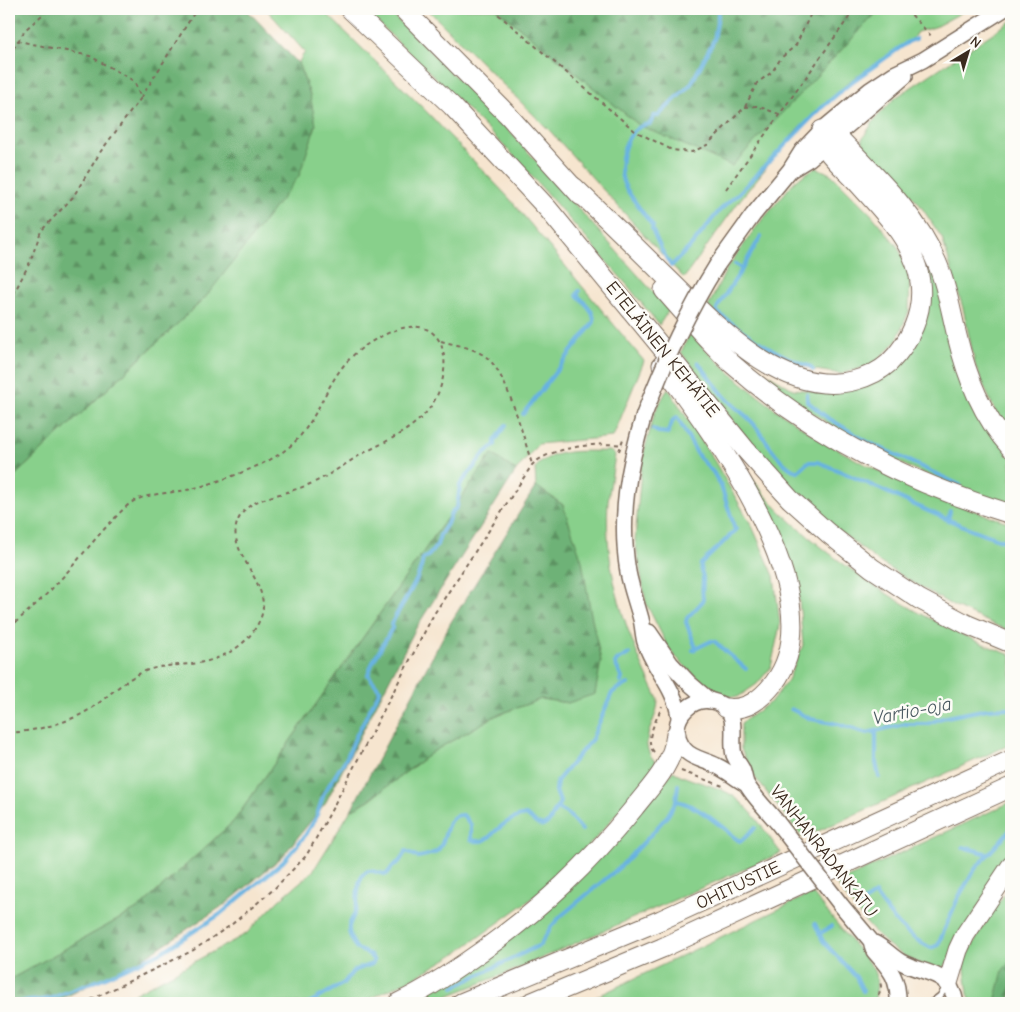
<svg xmlns="http://www.w3.org/2000/svg" width="1020" height="1012" font-family="'Comic Neue',sans-serif">
  <style>
    .grass { fill: #88d08b; stroke: #627d54 }
    .forest { fill: url(#forest-firs); stroke: #546e4a }
    .lines { fill: none; stroke-linecap: round; stroke-linejoin: round }
    .stream { stroke: #68b2e1; stroke-width: 4 }
    .lane-casing { stroke: #7c6b5c; stroke-width: 8 }
    .secondary-casing { stroke: #7c6b5c; stroke-width: 18 }
    .highway-casing { stroke: #7c6b5c; stroke-width: 21 }
    .path { stroke: #7c6b5c; stroke-width: 2; stroke-dasharray: 4 4; stroke-linecap: butt }
    .lane { stroke: #fff; stroke-width: 5 }
    .secondary { stroke: #fff; stroke-width: 15 }
    .highway { stroke: #fff; stroke-width: 19 }
    .secondary-bridge-casing { stroke: #7c6b5c; stroke-width: 18; stroke-linecap: butt }
    .secondary-bridge { stroke: #fff; stroke-width: 15 }
    .labels { text-anchor: middle; stroke-width: 5; stroke-linejoin: round; paint-order: stroke }
    .street-label { font-size: 18px; fill: #3b2a1e; stroke: #fdfcf7 }
    .water-label { font-size: 19px; font-style: italic; fill: #4b5a62; stroke: #fdfcf7 }
  </style>
  <defs>
    <pattern id="forest-firs" width="22" height="20" patternUnits="userSpaceOnUse" patternTransform="scale(1.25)"><rect width="22" height="20" fill="#6eb277"/><path d="M5 1l3.5 6h-7zM16 11l3.5 6h-7z" fill="#5c9161"/></pattern>
  </defs>
  <rect width="100%" height="100%" fill="#fdfcf7"/>
  <filter id="ink" filterUnits="userSpaceOnUse"><feTurbulence type="fractalNoise" baseFrequency=".02" numOctaves="2"/><feDisplacementMap in="SourceGraphic" scale="10" xChannelSelector="R" yChannelSelector="G"/><feConvolveMatrix kernelMatrix="1 2 1 2 8 2 1 2 1" color-interpolation-filters="sRGB"/></filter>
  <filter id="wash" filterUnits="userSpaceOnUse"><feTurbulence type="fractalNoise" baseFrequency=".0096" numOctaves="4" result="noise"/><feDisplacementMap in="SourceGraphic" scale="20" xChannelSelector="R" yChannelSelector="G"/><feGaussianBlur stdDeviation="1.12" result="paint"/><feColorMatrix in="noise" values="0 0 0 0 0 0 0 0 0 0 0 0 0 0 0 0 0 1.4 0 .05"/><feComposite in="paint" operator="in"/></filter>
  <g filter="url(#wash)">
    <rect width="100%" height="100%" fill="#f6e5cf"/>
    <g class="grass">
      <path d="M266,9H322L425,110L509,198L644,361L613,437L538,444L516,471L492,454L234,821L139,908L9,980V481L205,298L310,95L298,63L305,52Z"/>
      <path d="M366,9H387L504,125L669,310L659,325L628,286L514,156L441,83L376,21Z"/>
      <path d="M427,9H497L639,125L732,165L880,9H968L935,27L917,32L911,41L851,80L795,132L740,200L684,278L665,258L551,132Z"/>
      <path d="M1011,21V431L995,411L976,368L963,308L942,238L918,202L866,149L862,139L876,118L895,98Z"/>
      <path d="M816,167L832,175L870,213L898,247L910,274L909,311L896,342L872,365L841,374L816,370L790,363L757,347L708,307L727,268L758,225L795,181Z"/>
      <path d="M914,243L922,244L1008,455L1011,458V506C978,494 943,482 911,468C854,443 800,408 754,366L793,389L838,393L880,378L912,350L927,313L928,276Z"/>
      <path d="M690,333C776,427 891,486 1011,523V632L953,606L879,562L823,518L777,473L739,429L681,352Z"/>
      <path d="M668,388L715,462L752,526L774,576L780,625L771,667L757,684L738,697L725,696L693,674L670,651L646,603L635,540L642,459L655,412Z"/>
      <path d="M610,451L615,455C613,470 610,485 608,501C603,572 627,636 658,699C658,725 633,742 658,764L596,838L538,894L458,952L416,977L361,1003H117L246,934L278,901L313,871L351,810L369,800L434,751L495,716L541,699L568,703L601,661L563,505L536,486L535,468C553,447 585,452 610,451Z"/>
      <path d="M732,453C749,473 764,496 783,514C849,575 927,624 1011,655V744L803,838L753,775L741,749V723L772,701L788,680L803,645L799,599L787,558Z"/>
      <path d="M673,771C689,781 707,783 724,791C749,802 764,831 781,853L512,971L429,1003H412L629,824Z"/>
      <path d="M1011,802V855L991,884L944,968C934,966 923,966 914,961C879,945 858,913 836,883Z"/>
      <path d="M1011,886V1003H972L968,994L964,961L992,911Z"/>
      <path d="M812,893L872,967C879,980 877,989 874,1003H579L594,998Z"/>
    </g>
    <g class="forest">
      <path d="M9,9H246L298,63L310,95L316,125L299,176L205,298L9,481Z"/>
      <path d="M497,9H880L732,166L639,125Z"/>
      <path d="M492,454L516,471L416,628L326,802L282,857L227,903L142,959L53,1003H9V980L139,908L234,821Z"/>
      <path d="M536,486L563,505L582,561L591,614L601,661L595,694L568,703L541,699L495,716L434,751L369,800L351,810L451,622Z"/>
      <path d="M1011,960V1003H996L995,1002L1003,970Z"/>
    </g>
    <g class="lines">
      <g class="stream">
        <path d="M652,229L661,249L671,266L692,245L719,211L738,194L819,110L853,81L908,42L916,39"/>
        <path d="M652,229L653,226C644,214 630,197 624,184C616,165 625,125 650,124L654,116H658L691,84L714,40L719,9"/>
        <path d="M761,236L742,269L717,308V312C746,334 776,355 811,367L813,370"/>
        <path d="M735,264L742,269"/>
        <path d="M698,362C708,375 718,390 730,402C737,409 746,415 753,423C765,437 780,467 798,472"/>
        <path d="M807,394V401L825,416L866,441L960,485"/>
        <path d="M523,414L594,322C594,310 585,303 577,295L579,291"/>
        <path d="M653,429L658,432L668,433L673,420L677,417L699,457L713,472L721,486L732,519L735,531"/>
        <path d="M797,472L808,462H818C883,488 943,522 1011,543"/>
        <path d="M948,520L950,511"/>
        <path d="M696,648L686,622L687,618L703,601C702,593 702,588 703,580C704,574 699,570 701,564L737,529"/>
        <path d="M693,650L711,641H714L746,669"/>
        <path d="M621,682L622,678L615,663L618,660L629,654"/>
        <path d="M791,709L811,719L838,724L867,733L905,724H927L942,718L987,709L1008,708L1011,711"/>
        <path d="M876,731V763L879,777"/>
        <path d="M676,801C697,804 722,827 738,840L741,841L755,828"/>
        <path d="M557,808L568,814L582,830"/>
        <path d="M963,847L985,853"/>
        <path d="M860,905L875,894C891,917 905,936 931,948L938,945L958,898L975,869L1011,829"/>
        <path d="M815,924L823,941L856,977L863,991"/>
        <path d="M819,934L832,926"/>
        <path d="M454,987L540,945L551,927L561,916L621,866L646,840L668,815L676,801L678,785"/>
        <path d="M9,1003L49,999L104,978L162,952L219,915L283,862L304,837L316,818L324,793L347,757L355,738L380,690L368,675L372,664L392,628V623C403,601 419,583 423,559L429,555L437,545L440,535L447,524L451,513L457,507L460,485L484,454L495,445V441L506,425"/>
        <path d="M309,1003L344,983L353,971L372,964L374,961L369,954L357,949C353,944 348,933 349,927C350,921 355,915 356,908C359,897 355,878 368,871C373,869 380,875 387,874L393,866L399,862L406,851L418,857C424,856 433,854 437,851C448,843 443,813 463,815L471,825V840C487,844 488,837 498,829C506,822 517,816 526,815L537,824L543,826L549,822L560,802L556,791L557,781L592,739L612,693L617,689L628,684"/>
      </g>
    </g>
  </g>
  <g filter="url(#ink)">
    <g class="lines">
      <defs>
        <path id="lane" d="M931,1003L940,996L947,986"/>
        <g id="secondary">
          <path d="M792,169L810,158L905,76"/>
          <path d="M717,265L753,215L790,170L802,151L822,130L870,90L894,74L923,60L1004,9"/>
          <path d="M644,415C628,467 619,517 628,572C631,588 637,604 641,619C643,627 643,635 645,642C653,668 676,689 679,717"/>
          <path d="M649,632L671,664L689,683L710,701"/>
          <path d="M746,784C736,779 728,771 717,766C706,760 692,759 684,749C661,720 699,685 726,708C738,719 730,741 734,755C736,760 739,764 742,769C744,773 744,778 746,783C751,794 769,812 777,822"/>
          <path d="M841,905L872,942C883,946 890,956 901,962C925,975 950,970 956,1003"/>
          <path d="M872,945L874,951C890,969 899,978 898,1003"/>
        </g>
        <g id="highway">
          <path d="M350,9L452,106L548,209L745,449L790,499L828,533L872,568L919,599L968,625L1011,643"/>
          <path d="M403,9L507,114L581,196"/>
          <path d="M574,187C604,216 634,245 663,274C711,320 782,401 856,380C867,377 880,371 889,363C910,342 924,313 920,282C915,241 880,208 854,179C846,170 828,155 824,145C823,140 823,134 822,130L836,135C873,174 916,213 937,263C947,286 951,312 957,336C967,377 982,416 1011,448"/>
          <path d="M664,290C686,315 707,340 731,363C811,434 909,483 1011,514"/>
          <path d="M662,365C713,433 838,599 774,683C761,699 747,711 726,708"/>
          <path d="M948,983L958,950L965,935L1011,866"/>
          <path d="M398,1003C428,989 455,970 482,951C542,908 587,866 634,808C652,785 673,765 676,734"/>
          <path d="M461,1003L661,920L1011,760"/>
          <path d="M530,1003L662,948L1011,787"/>
        </g>
      </defs>
      <use href="#lane" class="lane-casing"/>
      <use href="#secondary" class="secondary-casing"/>
      <use href="#highway" class="highway-casing"/>
      <g class="path">
        <path d="M492,9L635,131L672,150L692,152L707,145L745,107L757,106L779,114"/>
        <path d="M906,9L933,38"/>
        <path d="M9,39L90,56L134,81L141,98L101,151L73,197L41,231L30,262L9,303"/>
        <path d="M9,55L26,29L49,9"/>
        <path d="M141,98L196,10"/>
        <path d="M745,107L757,83L772,72L781,58L796,45L813,9"/>
        <path d="M726,189L855,9"/>
        <path d="M441,341C455,345 472,347 485,356C507,371 523,437 532,464"/>
        <path d="M619,451L623,439"/>
        <path d="M9,628C26,613 44,598 59,581C78,561 94,539 113,520C120,513 127,504 136,500C150,493 175,493 191,489C216,483 264,466 284,451C314,430 322,392 344,365C355,352 369,342 384,335C452,301 459,379 423,416C405,434 382,443 360,455C342,466 324,479 305,486C289,493 259,497 247,508C210,543 275,579 261,617C251,643 225,659 198,663C179,666 161,664 143,672C124,680 109,696 92,708C69,723 36,731 9,733"/>
        <path d="M654,752C643,740 657,720 662,706"/>
        <path d="M681,771L723,786"/>
        <path d="M84,1003L192,951L231,925L274,889L306,856L323,826L434,614L532,465C550,447 599,442 623,445"/>
        <path d="M877,1003L881,986L880,982"/>
      </g>
      <use href="#lane" class="lane"/>
      <use href="#secondary" class="secondary"/>
      <use href="#highway" class="highway"/>
      <defs>
        <g id="secondary-bridge">
          <path d="M644,415C664,362 687,313 717,265"/>
          <path d="M777,822L841,905"/>
        </g>
      </defs>
      <use href="#secondary-bridge" class="secondary-bridge-casing"/>
      <use href="#secondary-bridge" class="secondary-bridge"/>
    </g>
  </g>
  <g class="labels">
    <g class="street-label">
      <text transform="translate(663 349) rotate(51)" y="6">ETELÄINEN KEHÄTIE</text>
      <text transform="translate(824 851) rotate(52)" y="6">VANHANRADANKATU</text>
      <text transform="translate(738 885) rotate(-25)" y="6">OHITUSTIE</text>
    </g>
    <g class="water-label">
      <text transform="translate(912 710) rotate(-11)" y="7">Vartio-oja</text>
    </g>
  </g>
  <rect width="1020" height="1012" fill="none" stroke="#fdfcf7" stroke-width="30"/>
  <g transform="translate(968 52) rotate(38)" stroke="#fdfcf7" stroke-width="4" paint-order="stroke">
  <path d="M0-4L9 19L0 12L-9 19Z" fill="#3b2a1e"/>
  <text y="-8" font-size="14" font-weight="bold" text-anchor="middle" fill="#3b2a1e">N</text>
  </g>
</svg>
